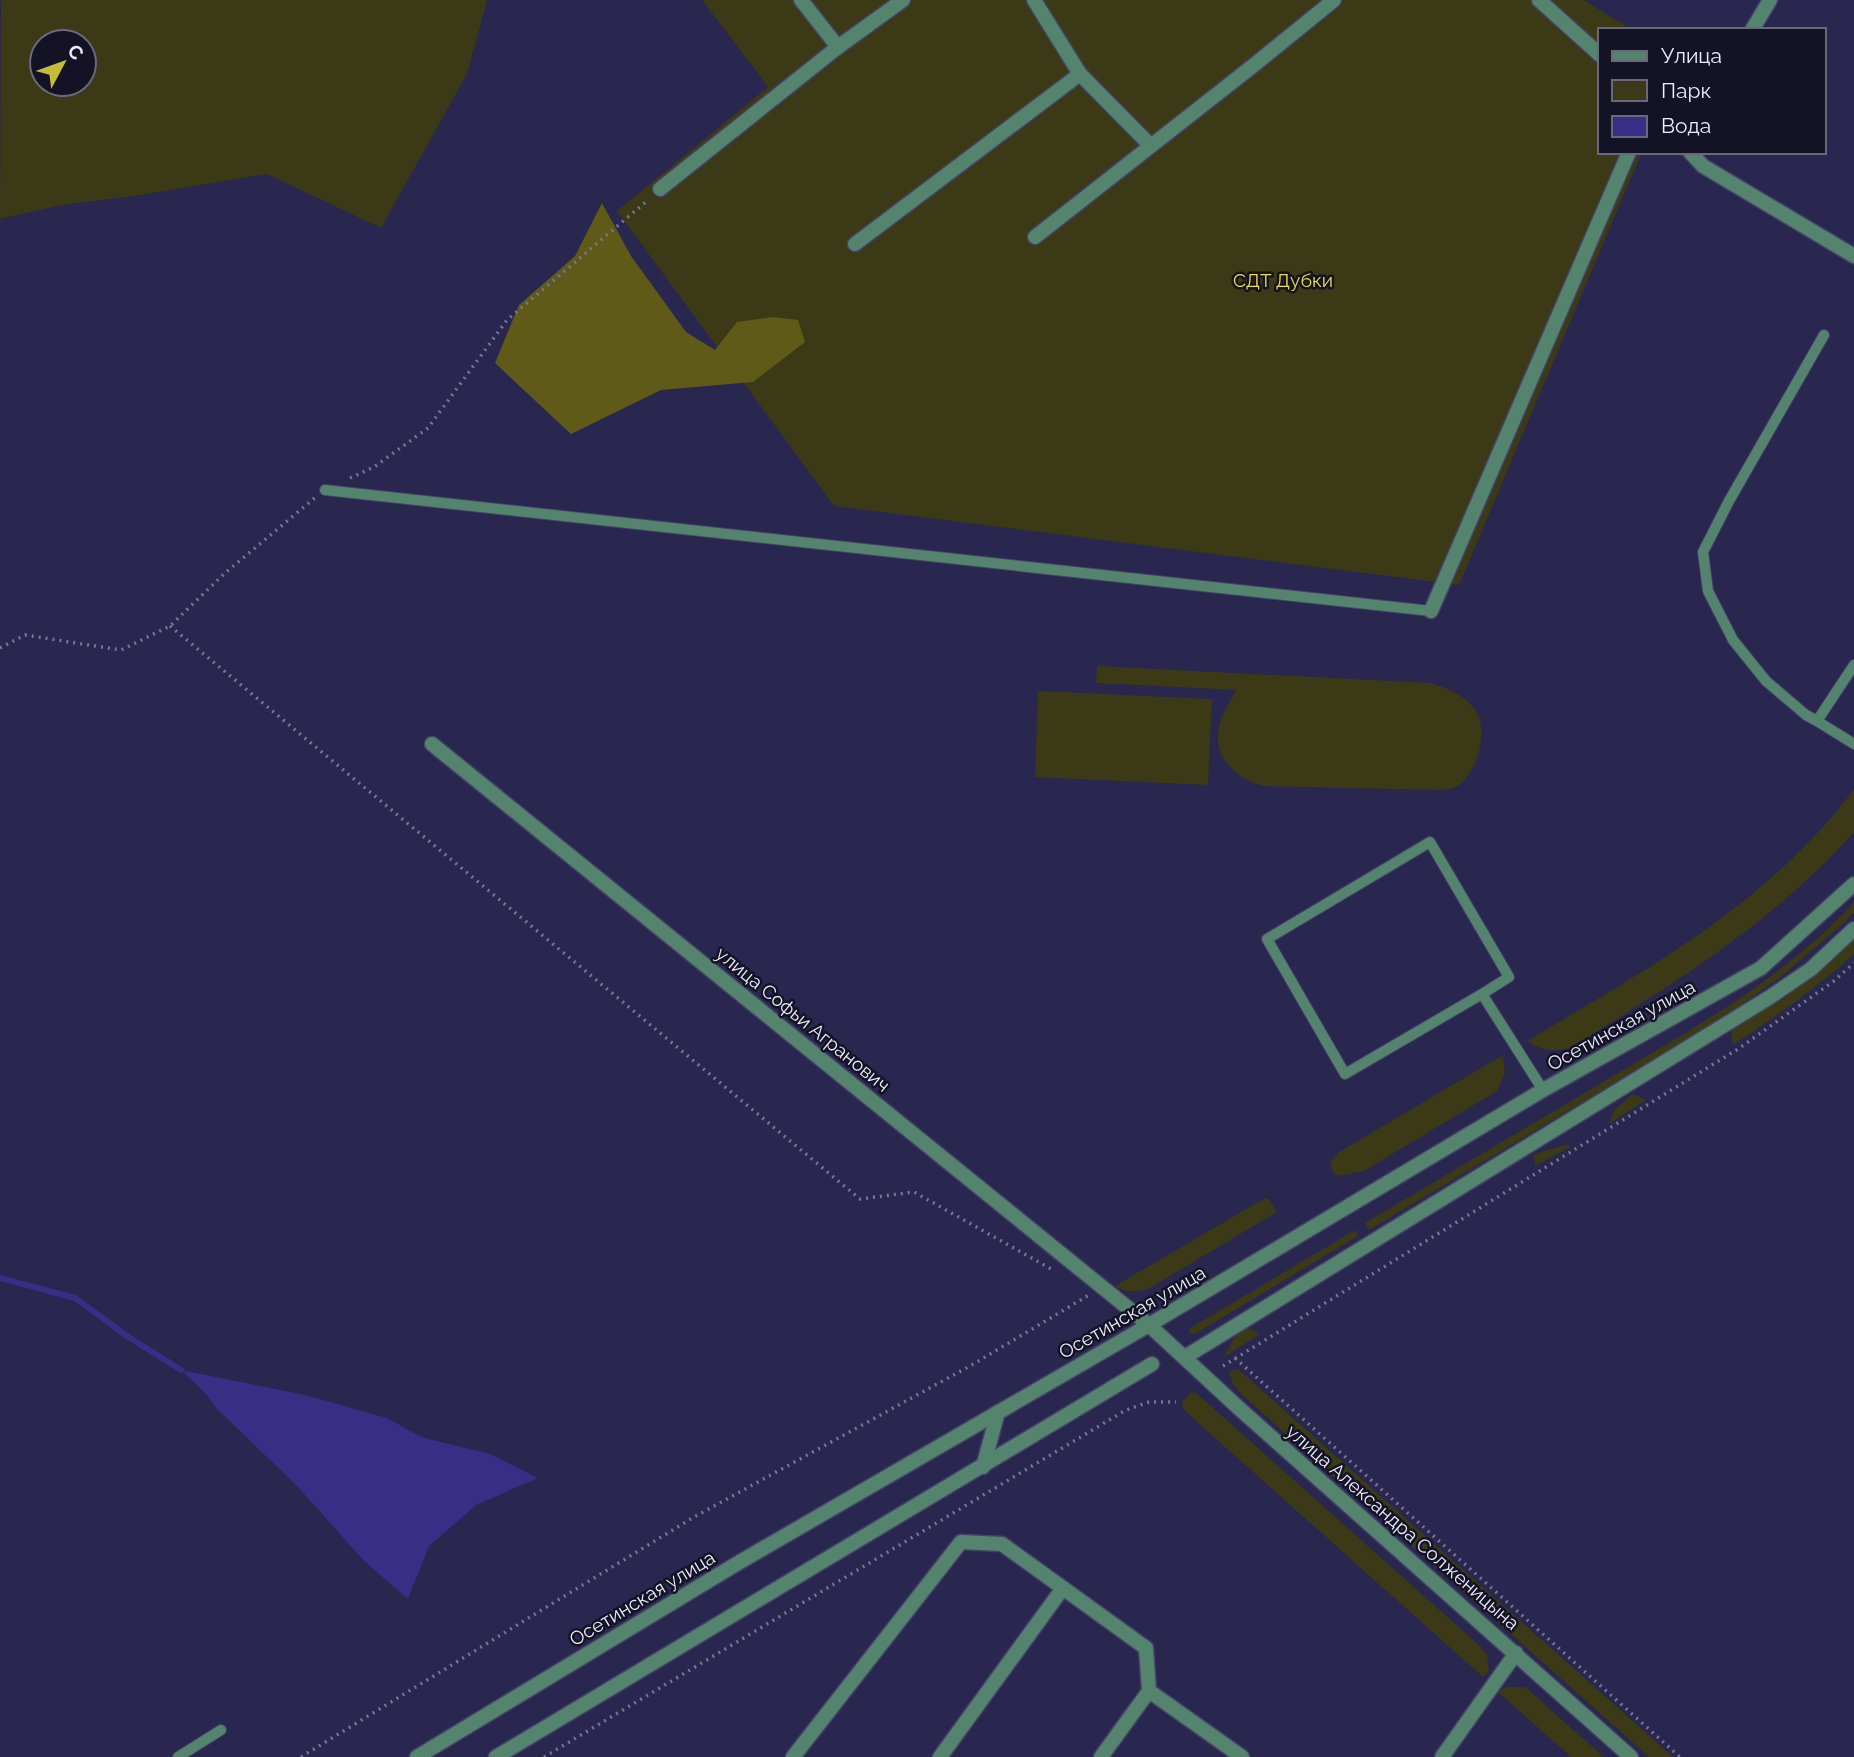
<svg xmlns="http://www.w3.org/2000/svg" width="1854" height="1757" font-family="Raleway,sans-serif">
  <style>
    .green { fill: #3c3917; fill-rule: evenodd }
    .forest { fill: #605a18 }
    .water { fill: #3a2d85 }
    .lines { fill: none; stroke-linecap: round; stroke-linejoin: round }
    .stream { stroke: #3a2d85; stroke-width: 6 }
    .lane-casing { stroke: #444267; stroke-width: 12 }
    .street-casing { stroke: #444267; stroke-width: 17 }
    .path { stroke: #777695; stroke-width: 3.5; stroke-dasharray: 2 5; stroke-linecap: butt }
    .lane { stroke: #54846e; stroke-width: 10 }
    .street { stroke: #54846e; stroke-width: 14 }
    .labels { text-anchor: middle; stroke-width: 5; stroke-linejoin: round; paint-order: stroke }
    .park-label { font-size: 19px; fill: #edde3a; stroke: #131325 }
    .street-label { font-size: 19px; fill: #eaebfb; stroke: #131325 }
  </style>
  <rect width="100%" height="100%" fill="#29264f"/>
  <g class="green">
    <path d="M1,0H487L467,74L381,228L267,174L141,195L62,205L0,219ZM42,42H84V84H42Z"/>
    <path d="M702,0H1584L1632,30H1600V152H1642L1459,585L834,506L617,211L768,87Z"/>
    <path d="M1097,666L1430,683C1448,688 1465,695 1476,711C1489,731 1477,773 1458,786C1453,790 1444,789 1437,790L1264,786C1238,780 1215,761 1218,731C1220,716 1230,703 1236,690L1096,683Z"/>
    <path d="M1038,691L1212,699L1208,785L1035,777Z"/>
    <path d="M1854,789V832C1774,922 1672,985 1570,1048C1552,1052 1542,1051 1527,1041C1647,969 1768,904 1854,789Z"/>
    <path d="M1854,902V912L1846,921L1782,976L1717,1022L1369,1230L1365,1223C1446,1175 1527,1127 1608,1079C1694,1028 1786,977 1854,902Z"/>
    <path d="M1854,936V954C1817,988 1775,1017 1733,1045L1731,1029L1797,984Z"/>
    <path d="M1503,1055L1505,1073L1497,1091L1364,1171L1338,1176L1333,1172L1330,1162L1339,1152Z"/>
    <path d="M1632,1094L1646,1100L1609,1124L1614,1110Z"/>
    <path d="M1564,1145L1572,1146L1535,1166L1534,1154Z"/>
    <path d="M1265,1198L1269,1199L1277,1212L1148,1289C1135,1292 1126,1293 1115,1286Z"/>
    <path d="M1355,1230L1358,1236L1195,1334L1190,1333L1189,1330L1192,1327Z"/>
    <path d="M1246,1327L1260,1334L1224,1357L1235,1336Z"/>
    <path d="M1238,1369L1673,1757H1649L1242,1395L1233,1384L1229,1372Z"/>
    <path d="M1195,1392L1480,1646L1487,1655L1489,1670L1483,1677L1187,1413L1182,1406L1183,1401L1190,1393Z"/>
    <path d="M1506,1687H1525L1604,1757H1571L1498,1692Z"/>
  </g>
  <path class="forest" d="M602,203L631,256L686,332L715,350L737,322L773,317L798,320L805,342L753,382L661,390L571,434L495,363L519,305L575,256Z"/>
  <path class="water" d="M181,1370L305,1395L387,1418L421,1437L490,1454L538,1478L476,1505L429,1546L408,1599L364,1561L297,1486L216,1408L206,1394Z"/>
  <g class="lines">
    <path class="stream" d="M0,1278L75,1298L127,1336L181,1370"/>
    <defs>
      <g id="lane">
        <path d="M1824,335L1729,501L1703,552L1708,591L1733,640L1766,681L1806,715L1817,721L1854,665"/>
        <path d="M325,490L1431,611"/>
        <path d="M1817,721L1854,744"/>
        <path d="M1482,994L1509,977L1430,842L1267,939L1345,1074L1482,994L1543,1090"/>
        <path d="M178,1757L221,1730"/>
      </g>
      <g id="street">
        <path d="M801,0L838,47"/>
        <path d="M1034,0L1080,74L1151,146"/>
        <path d="M1539,0L1600,55"/>
        <path d="M1752,30L1770,0"/>
        <path d="M1690,152L1703,166L1854,256"/>
        <path d="M660,189L838,47L903,0"/>
        <path d="M1035,237L1254,65L1334,0"/>
        <path d="M855,244L1080,74"/>
        <path d="M1431,611L1629,152"/>
        <path d="M432,744L1149,1325L1242,1411L1631,1757"/>
        <path d="M1185,1357L1770,997L1811,969L1854,929"/>
        <path d="M983,1467L998,1412"/>
        <path d="M417,1757L738,1563L1149,1325L1543,1090L1761,968L1854,884"/>
        <path d="M496,1757L1152,1364"/>
        <path d="M793,1757L961,1542L1002,1544L1146,1648L1149,1691L1242,1757"/>
        <path d="M940,1757L1063,1588"/>
        <path d="M1101,1757L1149,1691"/>
        <path d="M1442,1757L1516,1653"/>
      </g>
    </defs>
    <use href="#lane" class="lane-casing"/>
    <use href="#street" class="street-casing"/>
    <g class="path">
      <path d="M350,478L374,467L428,428L507,320L648,200"/>
      <path d="M170,626L860,1199L914,1192L1053,1270"/>
      <path d="M0,648L25,635L121,650L170,626L225,573L316,497"/>
      <path d="M1235,1358L1680,1757"/>
      <path d="M1223,1366L1738,1049L1834,981L1854,963"/>
      <path d="M301,1757L694,1517L970,1366L1089,1295"/>
      <path d="M544,1757L1126,1410L1149,1402H1176"/>
    </g>
    <use href="#lane" class="lane"/>
    <use href="#street" class="street"/>
  </g>
  <g class="labels">
    <g class="park-label">
      <text x="1283" y="287">СДТ Дубки</text>
    </g>
    <g class="street-label">
      <text transform="translate(803 1019) rotate(39)" y="7">улица Софьи Агранович</text>
      <text transform="translate(1621 1025) rotate(-29)" y="7">Осетинская улица</text>
      <text transform="translate(1132 1312) rotate(-30)" y="7">Осетинская улица</text>
      <text transform="translate(1403 1527) rotate(41)" y="7">улица Александра Солженицына</text>
      <text transform="translate(642 1598) rotate(-31)" y="7">Осетинская улица</text>
    </g>
  </g>
  <rect x="1598" y="28" width="228" height="126" fill="#131325" stroke="#69697b" stroke-width="2"/>
  <rect x="1612" y="51" width="35" height="10" fill="#54846e" stroke="#69697b" stroke-width="2"/>
  <text x="1661" y="63" font-size="21" fill="#eaebfb">Улица</text>
  <rect x="1612" y="80" width="35" height="21" fill="#3c3917" stroke="#69697b" stroke-width="2"/>
  <text x="1661" y="98" font-size="21" fill="#eaebfb">Парк</text>
  <rect x="1612" y="116" width="35" height="21" fill="#3a2d85" stroke="#69697b" stroke-width="2"/>
  <text x="1661" y="133" font-size="21" fill="#eaebfb">Вода</text>
  <g transform="translate(63 63) rotate(49)"><circle r="33" fill="#131325" stroke="#69697b" stroke-width="2"/>
  <path d="M0-5L12 26L0 18L-12 26Z" fill="#c7bb3b"/>
  <text y="-10" font-size="19" font-weight="bold" text-anchor="middle" fill="#eaebfb">С</text>
  </g>
</svg>
